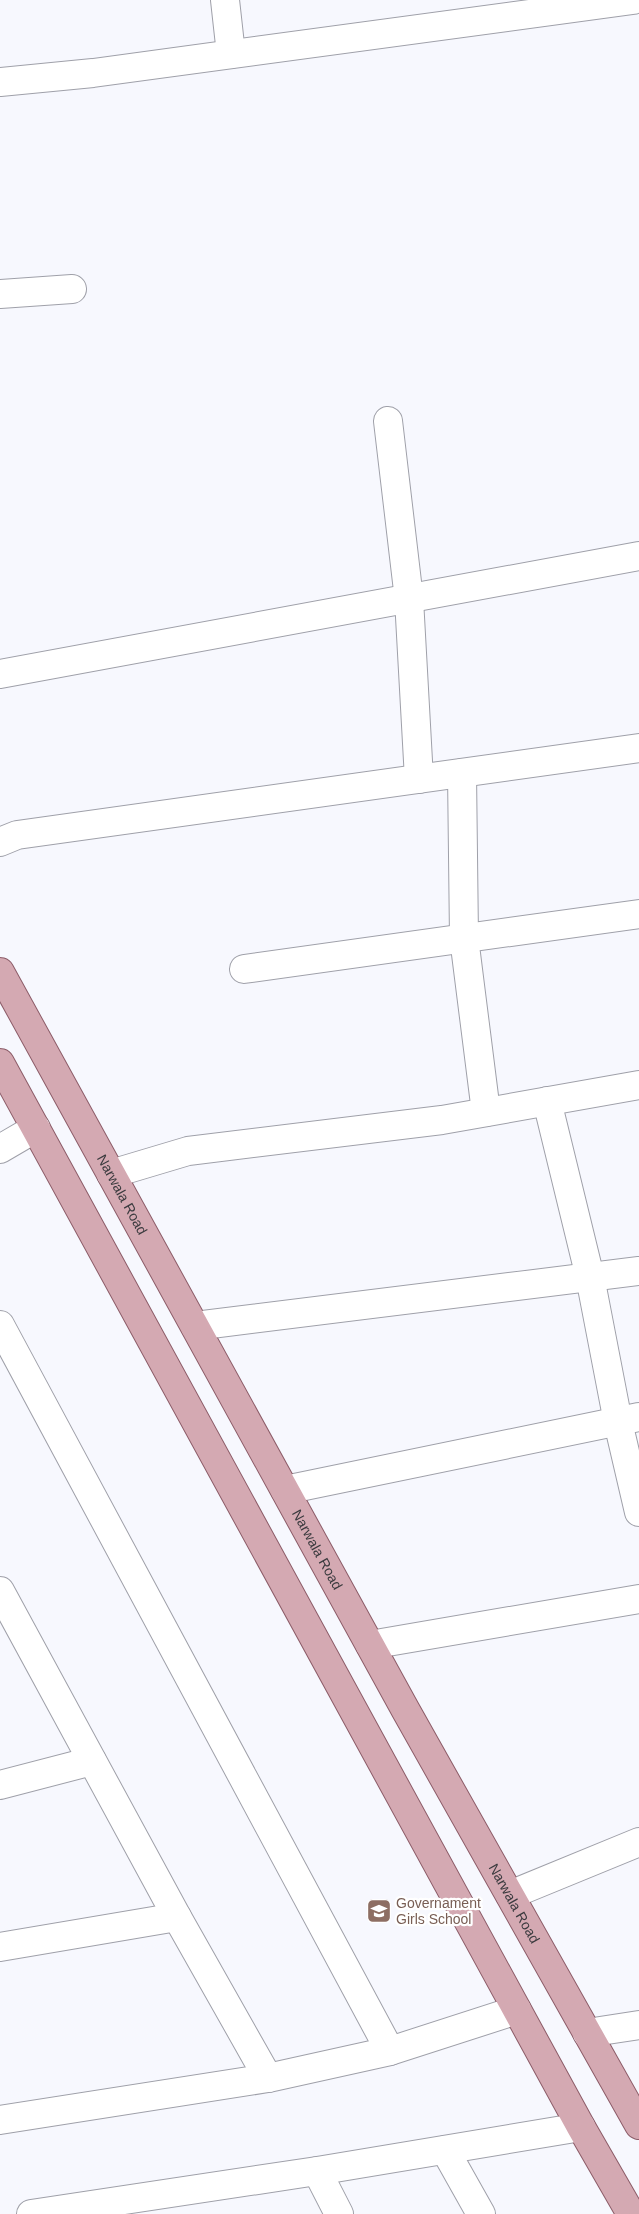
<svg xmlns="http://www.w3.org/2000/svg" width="639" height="2214" font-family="Arial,sans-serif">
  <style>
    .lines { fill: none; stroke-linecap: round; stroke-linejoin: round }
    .minor-casing { stroke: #9fa0a9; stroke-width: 30 }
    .tertiary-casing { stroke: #9fa0a9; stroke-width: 30 }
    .primary-casing { stroke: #8c5c68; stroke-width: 30 }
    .minor { stroke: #fff; stroke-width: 28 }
    .tertiary { stroke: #fff; stroke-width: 28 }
    .primary { stroke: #d4a9b2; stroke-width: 28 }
    .labels { text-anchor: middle; stroke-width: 4.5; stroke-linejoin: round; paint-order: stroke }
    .street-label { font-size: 14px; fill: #3a3a3e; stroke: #fff }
    .education-label { font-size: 14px; fill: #785e54; stroke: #fff; text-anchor: start }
  </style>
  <rect width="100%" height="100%" fill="#f7f8fe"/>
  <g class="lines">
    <defs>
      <g id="minor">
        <path d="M225,0L231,54"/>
        <path d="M0,82L93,73L633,0"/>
        <path d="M0,294L72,289"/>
        <path d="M388,421L409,599L419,779"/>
        <path d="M0,674L639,556"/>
        <path d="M462,773L464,938L486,1112"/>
        <path d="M0,842L17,835L639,748"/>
        <path d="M244,969L639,914"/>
        <path d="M547,1101L590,1277L618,1422L639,1512"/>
        <path d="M0,1149L36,1128"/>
        <path d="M111,1174L188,1151L442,1120L639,1085"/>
        <path d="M0,1325L390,2051"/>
        <path d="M195,1326L639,1271"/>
        <path d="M285,1490L639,1417"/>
        <path d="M0,1591L177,1917L268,2078"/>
        <path d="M370,1645L639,1599"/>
        <path d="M0,1785L92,1761"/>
        <path d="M510,1895L639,1842"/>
        <path d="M0,1947L177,1917"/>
        <path d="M587,2033L639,2025"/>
        <path d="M445,2150L481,2214"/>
        <path d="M317,2171L339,2214"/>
        <path d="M31,2214L317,2171L581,2127"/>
      </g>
      <path id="tertiary" d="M0,2120L268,2078L390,2051L517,2010"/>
      <g id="primary">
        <path id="s1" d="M0,972L405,1709L639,2125"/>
        <path d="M0,1063L581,2127L631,2214"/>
      </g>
    </defs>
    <use href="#minor" class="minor-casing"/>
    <use href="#tertiary" class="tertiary-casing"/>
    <use href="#primary" class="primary-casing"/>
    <use href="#minor" class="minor"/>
    <use href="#tertiary" class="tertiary"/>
    <use href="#primary" class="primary"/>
  </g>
  <defs>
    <symbol id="school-square" viewBox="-11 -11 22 22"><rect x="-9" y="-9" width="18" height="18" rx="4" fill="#8d6e63" stroke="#fff"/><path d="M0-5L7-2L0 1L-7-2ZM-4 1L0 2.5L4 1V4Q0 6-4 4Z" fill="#fff"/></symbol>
  </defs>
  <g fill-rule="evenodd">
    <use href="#school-square" x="365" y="1897" width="28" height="28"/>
  </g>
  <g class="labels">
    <g class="street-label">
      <text dy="5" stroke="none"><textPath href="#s1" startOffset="254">Narwala Road</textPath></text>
      <text dy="5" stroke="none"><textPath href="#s1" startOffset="659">Narwala Road</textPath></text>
      <text dy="5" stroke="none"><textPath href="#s1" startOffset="1064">Narwala Road</textPath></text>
    </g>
    <g class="education-label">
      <text x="396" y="1908">Governament<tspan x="396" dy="16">Girls School</tspan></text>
    </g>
  </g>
</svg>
